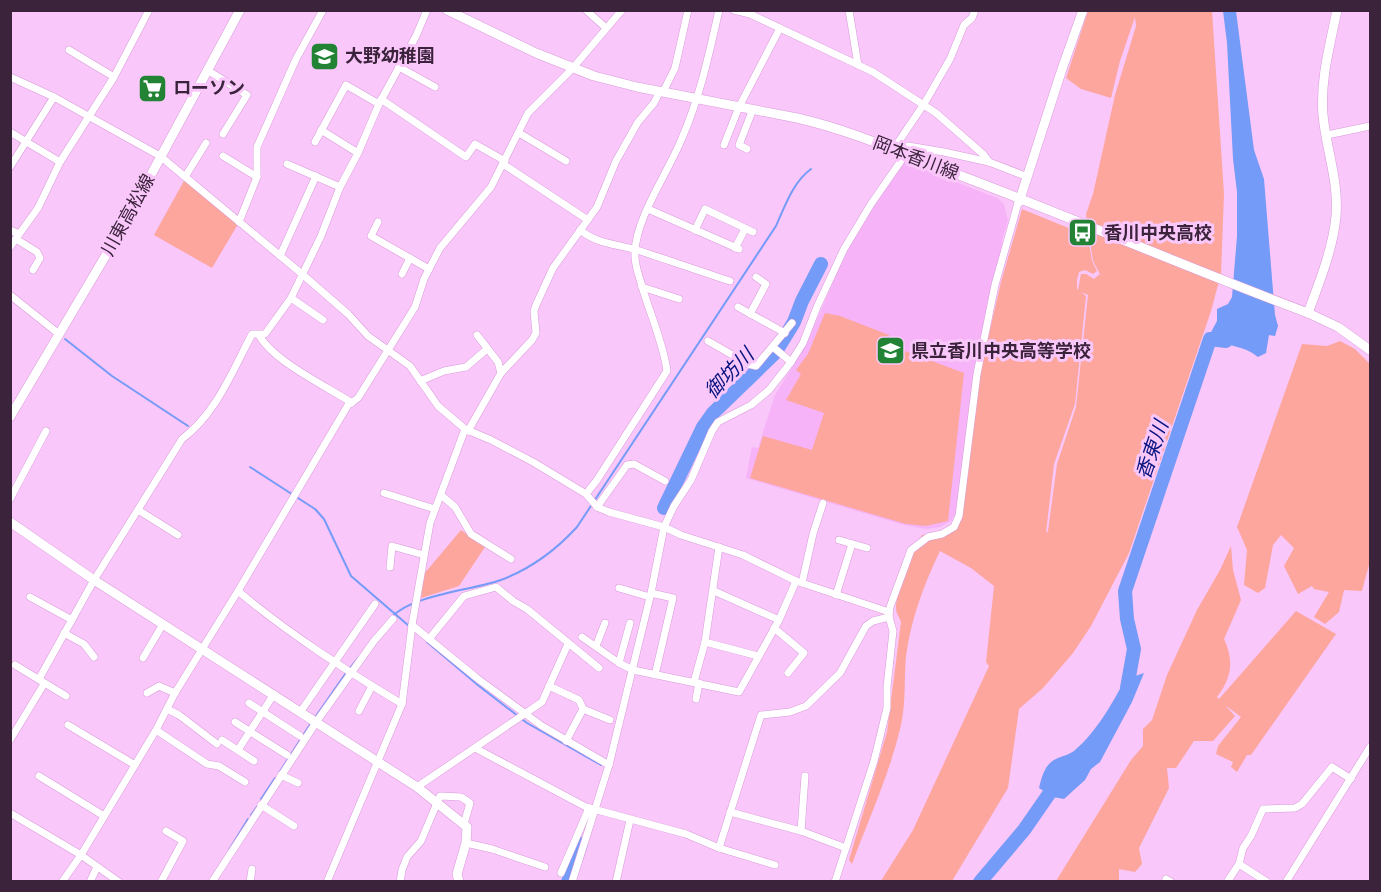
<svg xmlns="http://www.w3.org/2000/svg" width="1381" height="892" font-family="'Alegreya Sans','Noto Sans JP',sans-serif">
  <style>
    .built { fill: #f6b3f7 }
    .green { fill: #fca69d; fill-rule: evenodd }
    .water { fill: #759bf8 }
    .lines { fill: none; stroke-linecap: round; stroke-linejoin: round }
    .stream { stroke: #759bf8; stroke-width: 2 }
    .river { stroke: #759bf8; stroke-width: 14 }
    .street-casing { stroke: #d89bd9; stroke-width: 8 }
    .secondary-casing { stroke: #d89bd9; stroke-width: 10 }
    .street { stroke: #fff; stroke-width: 7 }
    .secondary { stroke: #fff; stroke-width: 9 }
    .labels { text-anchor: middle; stroke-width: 6; stroke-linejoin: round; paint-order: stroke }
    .poi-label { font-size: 18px; font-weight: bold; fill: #3b233c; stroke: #fac7fa; text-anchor: start }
    .street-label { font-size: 18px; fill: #3b233c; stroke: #fac7fa }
    .water-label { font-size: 20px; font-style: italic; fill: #081480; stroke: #fac7fa }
  </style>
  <rect width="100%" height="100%" fill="#fac7fa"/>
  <path class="built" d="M904,162L997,198L1004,204L1008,221L1002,240L1003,249L992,284L976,361L957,511L951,521L940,527L926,529L904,525L746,478L752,447L758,448L775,395L807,343L847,250L870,209Z"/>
  <g class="green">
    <path d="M1088,11H1212L1224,194L1221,274L1211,311L1129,553L1091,626L1073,653L1043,688L1019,709L1008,788L952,881H881L913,830L989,666L986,662L994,586L971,568L940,551C924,584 911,619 906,656C904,679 906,702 901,725C890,773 869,818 852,864L849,860L887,732L901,622C900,618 896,613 896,609C895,593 915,550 922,535L952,532L960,523L980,373L1001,282L1022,209L1088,236L1092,261L1097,271L1093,274L1085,270L1079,272L1077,280V289L1078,290L1081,274H1086L1094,279L1100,274L1093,261L1086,214L1093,194L1115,95L1136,26L1135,17L1120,61L1111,98L1081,89L1066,78ZM1081,292L1088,295L1076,407L1057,464L1048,531L1046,533L1054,464L1075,404L1086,296Z"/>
    <path d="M185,179L238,224L212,268L154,235Z"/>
    <path d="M825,313L840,316L889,335L886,344L964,373L948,521L926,526L906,524L750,478L763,436L812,450L824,413L786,400L801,374L796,370L808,354Z"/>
    <path d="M1340,341L1355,349L1370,364V561L1362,591L1344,590L1339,612L1325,624L1314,617L1329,592L1314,589L1312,586L1298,594L1284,566L1294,548L1281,535L1273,545L1265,588L1258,593L1244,585L1247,550L1237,527L1302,344L1327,346Z"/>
    <path d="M461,530L485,547L459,586L421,598L424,574Z"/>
    <path d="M1231,546L1233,570L1241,600L1224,639C1234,660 1232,678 1217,697L1219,699L1296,611L1336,634L1251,755H1247L1237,772L1231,767L1233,762L1216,754L1218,746L1241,717L1225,705L1235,716L1213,741H1194L1176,768H1167L1169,788L1139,848L1142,864L1135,872L1119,869V881H1056L1131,760L1143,746V729L1152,720L1167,675L1197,610L1220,570Z"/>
  </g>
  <g class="water">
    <path d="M1223,11H1236L1254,150L1264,179L1275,315L1278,326L1275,336L1269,335L1266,353L1258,357C1243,345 1227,346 1210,339L1209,336L1217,321V309L1228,304L1232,297L1237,236V192L1233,159L1227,43Z"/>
    <path d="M1130,670L1135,676L1144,673L1132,702L1100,762L1091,769L1085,780L1064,799L1053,797L1039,788C1042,776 1045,763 1058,758C1063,756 1070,754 1074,751C1098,731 1116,697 1130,670Z"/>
  </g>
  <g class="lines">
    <g class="stream">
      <path d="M65,339L112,376L188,426"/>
      <path d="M250,467L315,509L324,519L351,576L409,626"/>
      <path d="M392,617C411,595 473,590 501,580C530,569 556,550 577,527L776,226C785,206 793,182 811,169"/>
      <path d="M427,642L479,686L527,723L601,765"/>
      <path d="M350,668L358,658"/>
      <path d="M316,716L346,673"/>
      <path d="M279,773L311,723"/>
      <path d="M261,799L275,778"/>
      <path d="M251,815L259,804"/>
      <path d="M229,850L248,819"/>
    </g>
    <g class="river">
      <path d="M664,508L703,427L713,413L775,353L794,322L802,301L821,264"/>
      <path d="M1127,688L1134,649L1127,619L1125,591L1210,339L1226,341"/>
      <path d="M568,882L581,844"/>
      <path d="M980,882L1024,830L1058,781"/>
    </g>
    <defs>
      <g id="street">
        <path d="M586,10L606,28"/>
        <path d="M734,10L750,14L873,72L936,113L984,155L989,162"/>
        <path d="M849,10L858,65"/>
        <path d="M69,50L114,77"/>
        <path d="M399,67L435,87"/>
        <path d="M207,70L247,95L223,134"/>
        <path d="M10,77L54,97L160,156L302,274L348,314L368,336L410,366L438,406L465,429L491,440L533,462L586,494L597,507L609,512L664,527L681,535L743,555L796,581L889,612"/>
        <path d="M663,92L675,68L688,10"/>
        <path d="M381,99L466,157L475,144L505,161"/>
        <path d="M321,130L358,153"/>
        <path d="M10,132L60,162"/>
        <path d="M519,133L566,161"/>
        <path d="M1327,135L1370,126"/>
        <path d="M315,142L346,85L379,104"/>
        <path d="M724,145L739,107L780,28"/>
        <path d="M747,149L739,145L753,109"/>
        <path d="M893,150L924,104L950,59L964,25L972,18L975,10"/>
        <path d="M893,150L908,146L944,152L989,162L1028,177"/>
        <path d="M223,156L257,177"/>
        <path d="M287,164L340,187"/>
        <path d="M503,164L588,220"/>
        <path d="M10,167L54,97"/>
        <path d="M185,177L206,143"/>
        <path d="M648,209L739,249"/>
        <path d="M239,222L257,177V147L296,59L323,10"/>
        <path d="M378,222L371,236L429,269"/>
        <path d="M10,230L19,234"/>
        <path d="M580,230C597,244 616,244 637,250C668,260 699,271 730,281"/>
        <path d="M695,230L705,209L753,232"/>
        <path d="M16,239L37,252L40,258L33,270"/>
        <path d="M10,247L38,208L60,162L114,77L149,10"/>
        <path d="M735,248L745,229"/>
        <path d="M280,256L316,176"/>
        <path d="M402,274L410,258"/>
        <path d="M642,287L679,299"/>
        <path d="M10,295L59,334"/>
        <path d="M291,298L323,320"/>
        <path d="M738,307L785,333"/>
        <path d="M750,314L766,284L756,277"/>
        <path d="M259,335C273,361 326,386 352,403"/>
        <path d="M477,335L498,362L501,373"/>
        <path d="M708,341L748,364L756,366L792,323"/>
        <path d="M773,347L791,362"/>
        <path d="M420,381L444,371L466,367L487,349"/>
        <path d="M468,431L501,373L532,340L536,333L534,311L536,305L553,268L597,207L616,161L638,122L654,103L660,91"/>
        <path d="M384,493L435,509"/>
        <path d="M586,494L597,480L667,371C663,341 649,312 641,283C638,273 634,263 635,252C636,217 669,171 682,138C700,97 709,54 719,10"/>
        <path d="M441,495L455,507L471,534L511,559"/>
        <path d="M10,499L46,431"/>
        <path d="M597,507L627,465L634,464L665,481"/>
        <path d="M138,510L178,535"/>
        <path d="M839,540L867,548"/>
        <path d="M390,567L392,546L424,555"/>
        <path d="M802,583L813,534L823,503"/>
        <path d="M619,588L650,597"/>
        <path d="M238,591C289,634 344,669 402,704"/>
        <path d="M714,591L779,620"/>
        <path d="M651,593L673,598L655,675"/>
        <path d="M836,595L852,544"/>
        <path d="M30,597L72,620"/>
        <path d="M412,625L478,679L542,726L609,765"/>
        <path d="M774,628L804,653L788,673"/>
        <path d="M64,633L84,644L94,657"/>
        <path d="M582,637L619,663L633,670L739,692L779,620L796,581"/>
        <path d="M429,639L464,596L496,587L513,601L527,609L599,668"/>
        <path d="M705,642L758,656"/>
        <path d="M596,646L605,623"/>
        <path d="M143,658L163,624"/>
        <path d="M619,663L630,623"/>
        <path d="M15,665L66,696"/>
        <path d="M39,679L94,580L182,439C216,414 233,370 252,334H265L291,298L321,236L340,187L358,153L379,104L416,36L427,10"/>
        <path d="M694,682L705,642L719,547"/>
        <path d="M549,686L579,700L583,709L610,720"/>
        <path d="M147,693L159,686L175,693"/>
        <path d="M696,699L699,683"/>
        <path d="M249,703L300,736"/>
        <path d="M167,709L179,715L217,744"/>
        <path d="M301,711L375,604"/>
        <path d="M359,711L372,686"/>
        <path d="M235,722L287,755"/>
        <path d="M68,725L135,765"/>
        <path d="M156,730L207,764L219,766L245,782"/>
        <path d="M10,740L44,684"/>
        <path d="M222,740L254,761"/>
        <path d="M566,741L583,709"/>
        <path d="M475,748L586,807L686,834L719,848L761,715L790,712L806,706L840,673L866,626L873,621L889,617"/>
        <path d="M238,750L274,694"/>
        <path d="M281,775L298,783"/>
        <path d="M39,776L104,816"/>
        <path d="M417,787L542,702L568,644"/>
        <path d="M261,805L294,826"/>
        <path d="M730,812L801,831L846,848"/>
        <path d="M10,813L81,855L119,882"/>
        <path d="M801,831L805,776"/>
        <path d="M466,843L492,849L545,867"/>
        <path d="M719,848L775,865"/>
        <path d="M1239,864L1267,882"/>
        <path d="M561,873L589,808"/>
        <path d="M1166,879L1171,882"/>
        <path d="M62,882L81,855L156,730L175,693L238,591L348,405L358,398L415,307L424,279L440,248L491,187L528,113L572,69L622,10"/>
        <path d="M90,882L97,867"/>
        <path d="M161,882L183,841L166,831"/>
        <path d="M212,882L317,721L374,641L393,619"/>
        <path d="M250,882L252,869"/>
        <path d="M327,882L402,704L412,625L430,523L465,429"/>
        <path d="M400,882L402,870L407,857L421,841L440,796L461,797L470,803L464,824"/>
        <path d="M572,882L609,765L651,593L664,527L674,506L691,480L712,431L718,422L751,405L769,390L791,362L803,343L817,307L844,249L871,204L905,155"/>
        <path d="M616,882L630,820"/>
        <path d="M835,882L874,761L887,708V687L893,631L889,617L890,607L911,550L928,537L942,534L954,527L959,516L977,374L995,285L1018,203"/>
        <path d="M1227,882L1239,864L1243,848L1251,836L1263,809L1295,808L1302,804L1332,767L1351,779"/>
        <path d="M1286,882L1370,747"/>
      </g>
      <g id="secondary">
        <path d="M447,10L536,53L594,76L637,87L797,118C850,130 901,153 951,172C1071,217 1188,268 1308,313L1338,327L1370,350"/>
        <path d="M1019,202L1062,69L1083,10"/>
        <path d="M1308,313C1319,283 1333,249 1336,216C1339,181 1326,149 1323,115C1320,80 1330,45 1337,10"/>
        <path d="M10,417L125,223L240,10"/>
        <path d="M10,522L94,580L417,787L467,827L466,843L457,874L459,882"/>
      </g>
    </defs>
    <use href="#street" class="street-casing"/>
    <use href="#secondary" class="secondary-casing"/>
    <use href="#street" class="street"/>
    <use href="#secondary" class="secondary"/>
  </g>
  <defs>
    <symbol id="school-square" viewBox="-11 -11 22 22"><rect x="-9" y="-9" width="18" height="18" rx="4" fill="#238335" stroke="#fac7fa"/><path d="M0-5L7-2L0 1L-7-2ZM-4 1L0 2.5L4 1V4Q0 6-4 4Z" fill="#fff"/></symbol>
    <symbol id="supermarket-square" viewBox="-11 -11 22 22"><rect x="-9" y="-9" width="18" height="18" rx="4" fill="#238335" stroke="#fac7fa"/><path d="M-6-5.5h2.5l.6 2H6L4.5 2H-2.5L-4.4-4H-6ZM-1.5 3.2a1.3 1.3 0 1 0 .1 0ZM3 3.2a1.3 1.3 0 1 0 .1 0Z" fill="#fff"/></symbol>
    <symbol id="bus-square" viewBox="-11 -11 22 22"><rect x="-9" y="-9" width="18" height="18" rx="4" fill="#238335" stroke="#fac7fa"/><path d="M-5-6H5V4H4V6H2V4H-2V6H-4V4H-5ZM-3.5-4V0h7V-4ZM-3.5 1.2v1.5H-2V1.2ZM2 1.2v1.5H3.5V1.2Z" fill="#fff"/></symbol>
  </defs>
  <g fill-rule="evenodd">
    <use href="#school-square" x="308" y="40" width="33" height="33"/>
    <use href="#supermarket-square" x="136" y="72" width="33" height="33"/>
    <use href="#bus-square" x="1066" y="216" width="33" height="33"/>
    <use href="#school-square" x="874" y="334" width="33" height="33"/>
  </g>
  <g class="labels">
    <g class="poi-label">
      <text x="345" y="62">大野幼稚園</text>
      <text x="173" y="94">ローソン</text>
      <text x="1104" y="239">香川中央高校</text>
      <text x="911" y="357">県立香川中央高等学校</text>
    </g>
    <g class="street-label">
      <text transform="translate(916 158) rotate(21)" y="6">岡本香川線</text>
      <text transform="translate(128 215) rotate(-61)" y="6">川東高松線</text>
    </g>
    <g class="water-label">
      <text transform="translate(729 373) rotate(-46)" y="7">御坊川</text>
      <text transform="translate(1152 450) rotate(-71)" y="7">香東川</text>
    </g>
  </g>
  <rect width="1381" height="892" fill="none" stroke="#3b233c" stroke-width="24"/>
</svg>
